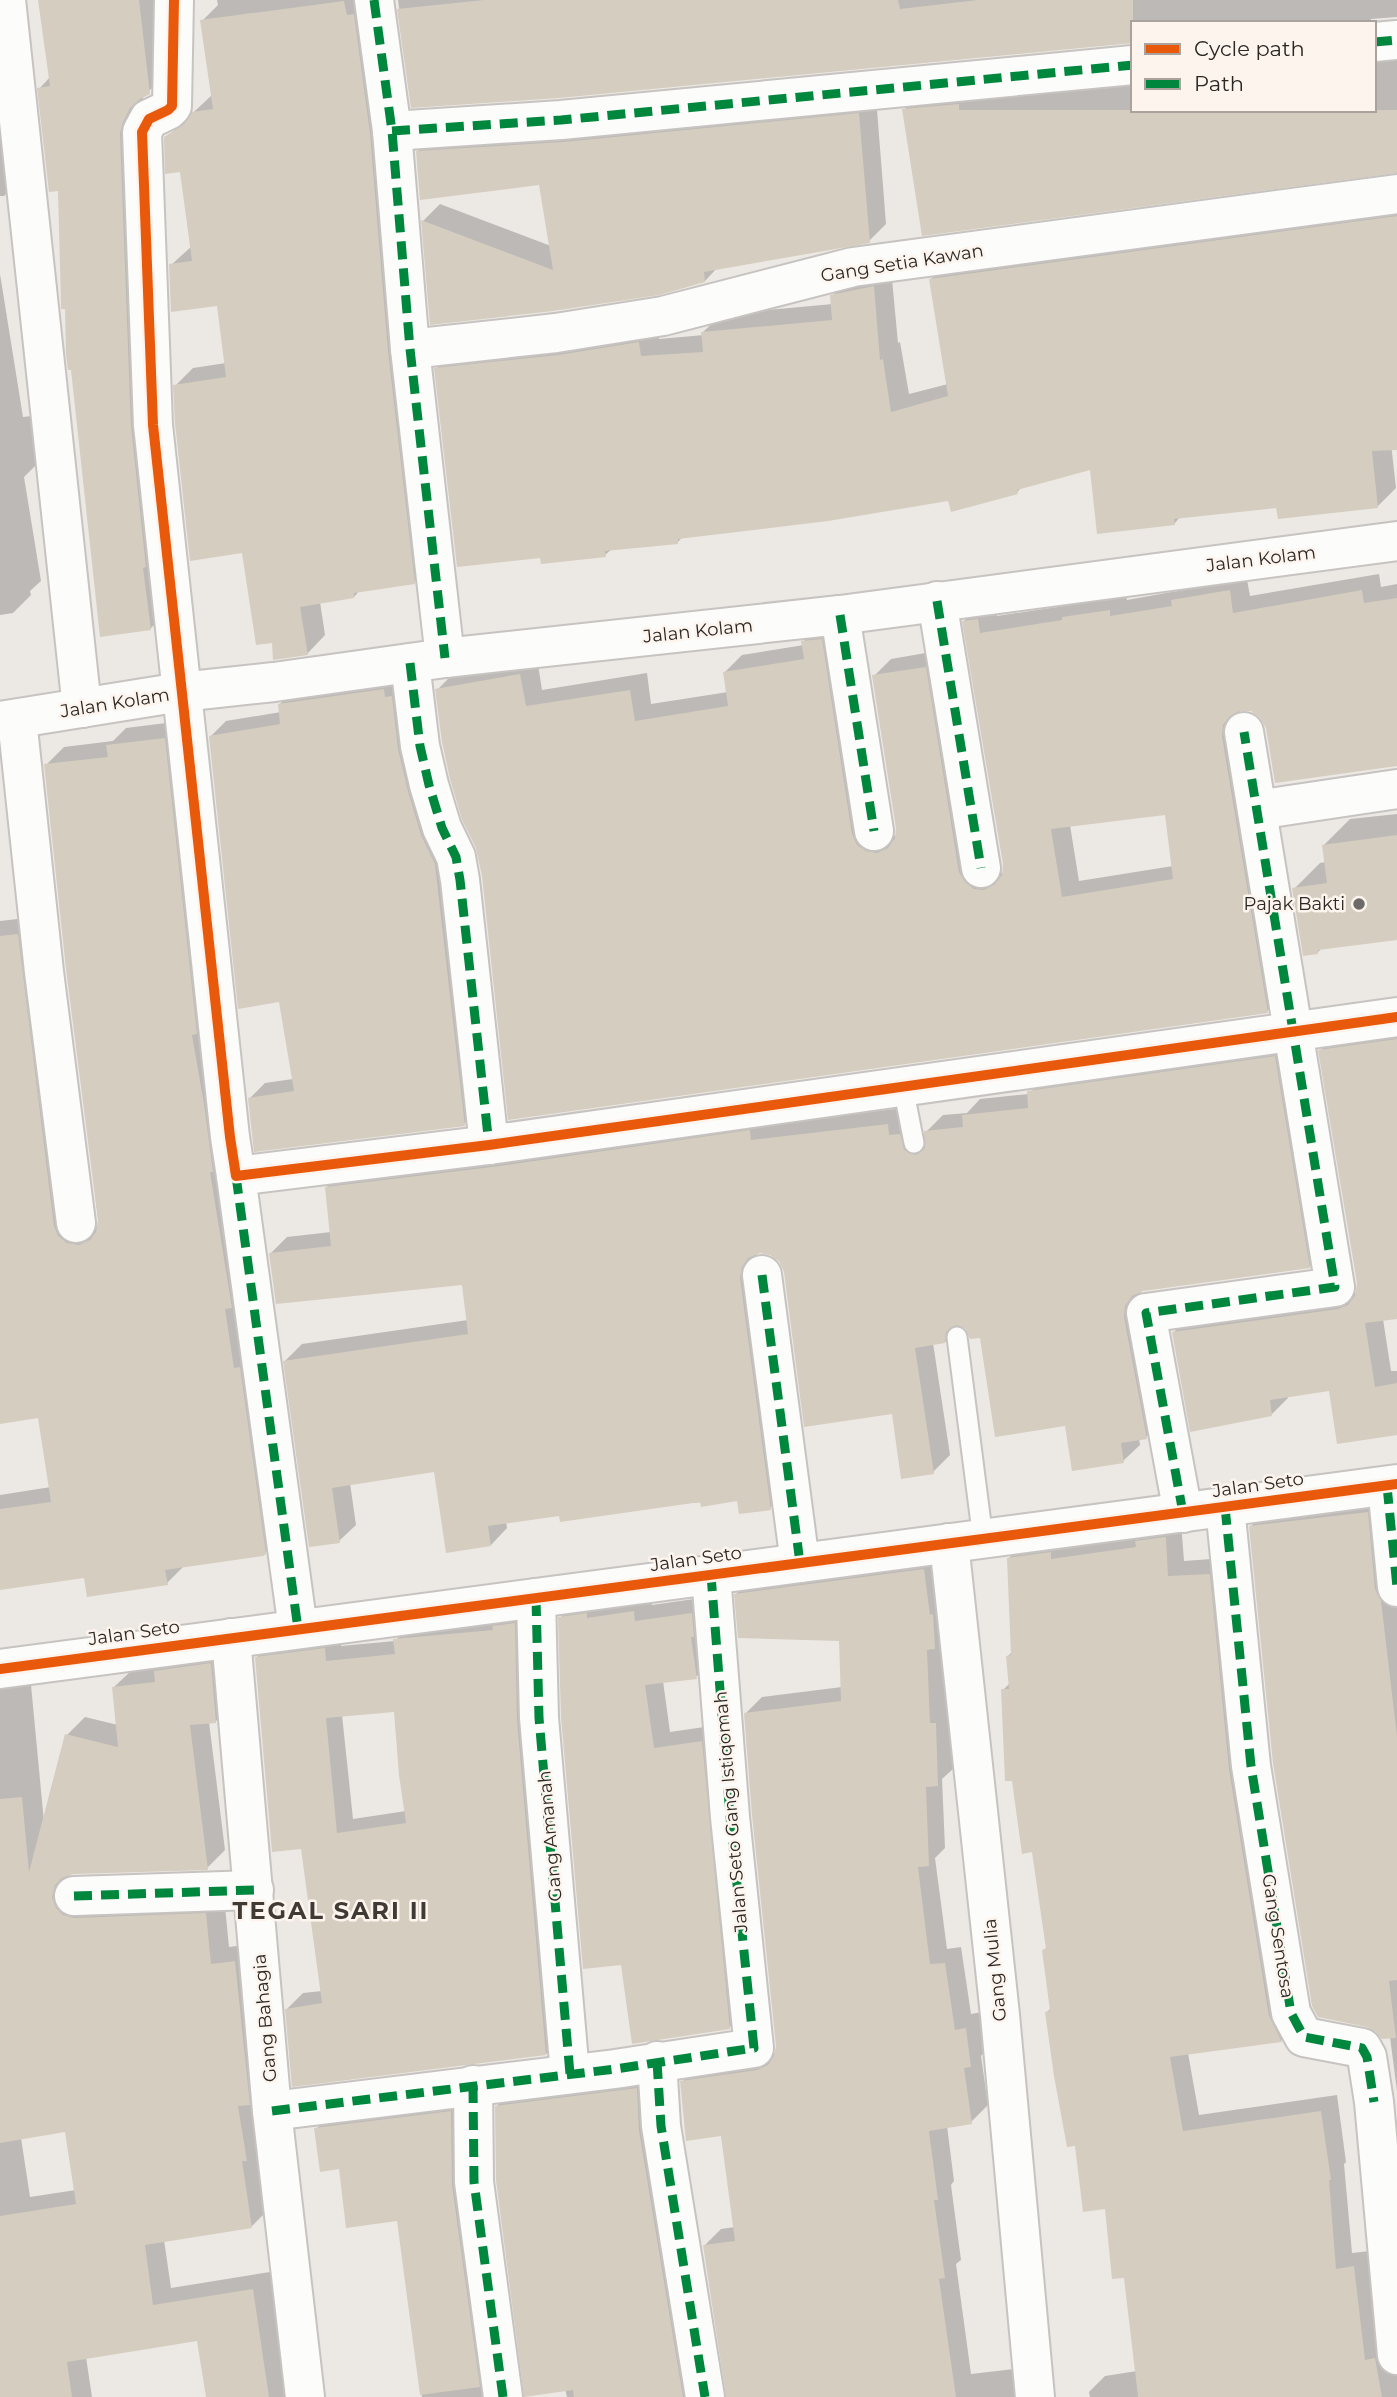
<svg xmlns="http://www.w3.org/2000/svg" width="1397" height="2397" font-family="Montserrat,sans-serif">
  <style>
    .shadow { fill: #0003; fill-rule: evenodd }
    .building { fill: #d5cdbf; fill-rule: evenodd }
    .lines { fill: none; stroke-linecap: round; stroke-linejoin: round }
    .service-casing { stroke: #c7c3c1; stroke-width: 23 }
    .minor-casing { stroke: #c7c3c1; stroke-width: 42 }
    .service { stroke: #fcfcfb; stroke-width: 19 }
    .minor { stroke: #fcfcfb; stroke-width: 38 }
    .quiet { stroke: #00873e; stroke-width: 9; stroke-dasharray: 18 9; stroke-linecap: butt }
    .cycleway-casing { stroke: #fdf4ee; stroke-width: 15 }
    .cycleway { stroke: #e8590c; stroke-width: 10 }
    .poi-dot { fill: #6e6b67; stroke: #fdf4ee; stroke-width: 2.5 }
    .labels { text-anchor: middle; stroke-width: 5; stroke-linejoin: round; paint-order: stroke }
    .street-label { font-size: 18px; fill: #2a2724; stroke: #fdf4ee }
    .poi-label { font-size: 18px; fill: #2a2724; stroke: #fdf4ee; text-anchor: end }
    .district-label { font-size: 24px; font-weight: bold; letter-spacing: 2px; fill: #403a35; stroke: #fdf4ee }
  </style>
  <rect width="100%" height="100%" fill="#ece8e4"/>
  <g class="shadow">
    <path d="M39,0H162L168,74L144,95L138,113L168,611L150,629L39,89L50,77Z"/>
    <path d="M217,0H372L432,564L414,582L360,590L354,597L320,602L325,635L307,654L273,641L244,551L175,386L193,368L226,363L219,304L171,265L192,246L181,170L166,138L212,95L202,21L218,5Z"/>
    <path d="M398,0H1397V17L1371,19L1370,23H1133L412,106Z"/>
    <path d="M1374,37L1397,46V171L904,110L922,92L1133,71V110H1374Z"/>
    <path d="M0,57L22,178L4,196H0Z"/>
    <path d="M876,97L886,224L869,241L718,267L705,281L553,310L423,221L440,204L551,246L541,183L417,152L434,135Z"/>
    <path d="M1397,201V407L1387,408L1396,488L1378,506H1278L1181,516L1174,524L1092,468L1022,487L1017,492L949,499L683,536L678,542L612,549L605,555L436,369L454,351L657,325L659,339L704,335L703,332L722,314L833,304L832,296L851,278L891,269L898,343L900,342L909,394L948,384L931,279L949,261Z"/>
    <path d="M0,274L23,417L32,416L39,462L24,477L41,581L30,591L31,595L13,613L0,615Z"/>
    <path d="M1246,574L1250,596L1379,574L1381,587L1397,584V764L1267,728L1262,716L1252,710L1240,709L1239,717L1284,994L1267,1011L483,876L437,690L454,673L537,658L542,690L647,673L651,704L728,692L725,672L742,655L804,645L803,642L821,625L883,834L897,836V828L874,676L891,659L943,650L992,872L1004,873V864L964,621L982,604L995,602L997,616L1077,604L1081,600L1126,594L1127,600L1183,590L1190,583ZM1166,813L1173,866L1079,881L1070,825Z"/>
    <path d="M399,674L423,774L480,1109L464,1124L250,1098L265,1083L293,1079L281,1000L210,737L226,721L281,712L280,704L296,688Z"/>
    <path d="M182,721L283,1534L263,1555L184,1566L167,1583L86,1576L0,1589V1495L51,1487L40,1416L0,1422V921L35,917L87,1226L99,1227L46,765L64,747L113,741L126,728Z"/>
    <path d="M1397,814V939L1322,948L1318,952L1294,889L1320,863L1326,862L1324,845L1350,819Z"/>
    <path d="M1397,1026V1317L1383,1319L1391,1371H1397V1435L1330,1389L1287,1396L1288,1398L1272,1414L1174,1332L1190,1316L1356,1293L1358,1283L1320,1051L1336,1035Z"/>
    <path d="M1291,1041L1326,1250L1309,1267L1141,1290L1140,1299L1163,1420L1146,1437L1139,1438L1140,1445L1123,1461L1066,1424L982,1336L961,1325L945,1342L933,1343L950,1455L933,1472L893,1412L785,1272L780,1260L770,1253L757,1252L756,1260L787,1491L770,1508L738,1499L561,1514L506,1521L507,1528L491,1545L435,1470L350,1483L356,1525L339,1541L285,1361L302,1344L468,1320L463,1283L270,1254L287,1237L331,1232L326,1188L343,1171L904,1108L921,1134L926,1136V1132L943,1115L967,1113L980,1099L1029,1094L1045,1075Z"/>
    <path d="M1383,1496L1397,1585V2091L1390,2037L1251,1526L1267,1510Z"/>
    <path d="M1181,1522L1184,1561L1225,1558L1297,2025L1281,2041L1188,2053L1199,2115L1337,2095L1346,2162L1344,2164L1352,2253L1370,2251L1397,2353V2397H1090L1089,2392L1105,2376L1137,2371L1125,2276L1106,2208L1076,2144L1047,2012L1051,2008L1044,1950L1047,1947L1034,1850L1003,1690L1010,1683L1008,1656L1012,1652L1009,1558L1026,1542Z"/>
    <path d="M941,1553L947,1707H952L954,1768L942,1779L945,1848L935,1858L947,1949L961,1947L971,2014L982,2012L987,2049L981,2056L988,2105L971,2122L947,2126L954,2181L951,2185L961,2260L956,2264L971,2374L1014,2369L1018,2397H728L704,2246L721,2229L735,2227L722,2134L682,2082L699,2065L776,2053L778,2046L746,1713L762,1697L842,1687L841,1639L736,1594L753,1578Z"/>
    <path d="M650,1595L652,1605L708,1597L713,1660L696,1677L663,1681L670,1732L718,1725L746,2011L729,2028L622,1963L560,1618L577,1601Z"/>
    <path d="M530,1608L561,2038L546,2054L287,2009L303,1993L322,1991L303,1848L256,1658L272,1642L340,1633L341,1646L395,1641L411,1624ZM395,1710L406,1811L353,1819L342,1715Z"/>
    <path d="M229,1646L234,1703L216,1721L209,1722L225,1850L207,1868L70,1873L69,1877L73,1890L224,1896L229,1947L252,1944L270,2208L252,2226L164,2240L171,2288L270,2272L289,2397H207L199,2339L86,2357L92,2397H0V1688L31,1685L44,1822L67,1735L85,1717L118,1725L114,1687L132,1670ZM67,2130L76,2190L30,2197L21,2138Z"/>
    <path d="M651,2074L697,2397H567L497,2106L512,2091Z"/>
    <path d="M469,2094L509,2397H422L399,2219L340,2167L316,2129L334,2111Z"/>
  </g>
  <g class="building">
    <path d="M38,0H139L150,94L140,99L130,108L123,122L120,133L131,426L146,567L143,568L151,630L100,637L71,370H68L66,354L65,309H61V304L58,191L49,192L37,88L50,86Z"/>
    <path d="M484,0H898L900,9L978,0H1133V43L559,98L411,108L397,9Z"/>
    <path d="M344,1L347,15L354,14L370,133L388,351L415,584L354,593V598L300,607L308,655L273,660L272,643L256,645L242,553L190,561L175,423L173,385L226,377L217,306L171,312L169,264L192,261L180,172L165,174L164,137L183,125L192,112L213,109L200,20Z"/>
    <path d="M959,104V110H1397V173L922,236L902,109Z"/>
    <path d="M859,113L870,243L704,272L705,282L659,295L553,311L430,325L421,220L553,270L539,185L420,200L416,151L563,142Z"/>
    <path d="M1397,216V450L1372,451L1378,508L1278,519L1276,508L1174,519L1175,525L1097,534L1090,470L1017,490L1018,494L951,512L948,501L828,521L678,539V544L605,551L606,557L541,564L540,558L457,567L434,368L558,355L639,342L641,356L703,352L701,332L832,320L830,295L874,286L880,360L883,359L891,412L948,396L929,279Z"/>
    <path d="M1230,590L1233,613L1362,590L1364,603L1397,598V766L1275,783L1266,728L1260,718L1251,711H1240L1230,716L1223,725L1222,736L1268,1013L508,1120L482,876L476,848L462,820L450,779L442,742L435,689L520,674L526,706L630,690L635,721L728,706L723,672L804,659L801,641L822,639L852,834L857,845L866,851L877,853L888,848L895,838L896,828L872,675L926,667L959,872L965,882L974,889L984,890L995,884L1002,875L1003,864L962,621L978,619L980,633L1062,620V617L1110,610V616L1172,606L1171,600ZM1165,815L1173,879L1062,897L1051,829Z"/>
    <path d="M384,689L385,697L392,696L398,749L408,791L421,835L435,864L465,1126L254,1152L248,1098L294,1091L279,1002L238,1009L209,736L280,724L278,704Z"/>
    <path d="M165,738L197,1034L192,1035L204,1104L213,1172H210L232,1308L225,1309L234,1368L240,1367L266,1554L263,1556L165,1570L168,1585L87,1597L84,1578L0,1590V1509L51,1502L38,1418L0,1424V936L18,934L54,1226L58,1236L67,1243L79,1245L90,1240L96,1232L98,1220L66,969L44,764L108,757L106,745Z"/>
    <path d="M1397,835V940L1318,950V954L1303,956L1292,888L1327,883L1322,845Z"/>
    <path d="M1397,1039V1319L1365,1323L1375,1387L1397,1383V1435L1337,1444L1329,1391L1270,1400L1272,1416L1190,1432L1172,1332L1338,1309L1348,1305L1355,1296L1357,1283L1318,1050Z"/>
    <path d="M1275,1056L1310,1268L1143,1291L1132,1296L1125,1306L1124,1317L1147,1439L1121,1443L1124,1463L1072,1471L1065,1426L995,1437L980,1338L970,1339L966,1329L956,1325L946,1332L945,1343L915,1348L934,1474L901,1479L892,1414L804,1427L784,1272L779,1261L770,1255L760,1253L748,1258L742,1267L740,1278L771,1510L739,1514L737,1501L701,1507L700,1502L560,1522L559,1516L488,1526L491,1546L446,1553L434,1472L332,1488L340,1543L309,1547L283,1361L468,1334L462,1285L276,1304L269,1253L331,1246L325,1187L492,1167L750,1130L751,1140L888,1124L889,1135L900,1134L904,1150L916,1155L925,1148L924,1131L963,1127L962,1115L1028,1108L1027,1091Z"/>
    <path d="M1368,1512L1375,1589L1381,1601L1397,1736V1980L1389,1981L1396,2038L1382,2039L1375,2031L1367,2027L1318,2017L1312,2006L1273,1763L1249,1526Z"/>
    <path d="M1166,1537L1168,1576L1210,1574L1229,1769L1269,2016L1282,2042L1170,2057L1183,2131L1321,2111L1331,2180H1329L1336,2269L1354,2266L1365,2360L1375,2358L1382,2397H1138L1124,2278L1112,2279L1105,2209L1083,2212L1075,2146L1067,2147L1054,2076L1045,2012L1050,2011L1042,1950L1046,1949L1032,1852L1022,1854L1012,1781H1005L1001,1689H1009L1006,1656L1011,1655L1007,1558L1051,1552V1559L1136,1547L1135,1541Z"/>
    <path d="M924,1569L930,1615L933,1614L935,1649L927,1650L930,1723H936L938,1786L926,1787L929,1866L918,1867L930,1964L945,1963L955,2030L966,2028L971,2067L964,2068L972,2124L929,2131L938,2200H934L945,2278L939,2279L956,2397H726L703,2245L735,2241L721,2136L686,2141L680,2081L757,2070L768,2065L774,2056L776,2046L752,1815L744,1713L841,1701L839,1641L738,1638L734,1594Z"/>
    <path d="M634,1611L635,1621L692,1613L694,1637H691L697,1679L645,1685L654,1748L702,1741L730,2029L632,2044L621,1965L583,1969L561,1717L558,1617L587,1613V1618Z"/>
    <path d="M515,1623L517,1720L546,2055L292,2087L285,2009L322,2003L301,1849L272,1852L255,1657L325,1648L326,1661L395,1654L393,1639L493,1630L492,1626ZM394,1712L399,1775L406,1823L337,1833L326,1718Z"/>
    <path d="M211,1663L216,1723L190,1725L208,1870L73,1874L62,1878L55,1885L52,1897L56,1908L63,1915L74,1918L206,1913L211,1964L235,1961L250,2105L238,2106L247,2161H242L252,2228L145,2245L153,2305L253,2289L269,2397H206L197,2341L67,2362L72,2397H0V2216L76,2204L65,2132L0,2143V1799L22,1797L29,1872L65,1734L118,1747L112,1687L155,1682L154,1671Z"/>
    <path d="M637,2088L639,2130L683,2397H574L573,2390L524,2397L496,2180L495,2106Z"/>
    <path d="M451,2111L452,2185L480,2387L420,2395L397,2221L346,2228L339,2169L320,2172L314,2128Z"/>
  </g>
  <g class="lines">
    <defs>
      <g id="service">
        <path d="M903,1087L914,1143"/>
        <path d="M957,1337L983,1539"/>
      </g>
      <g id="minor">
        <path d="M6,0L82,708"/>
        <path d="M174,0L172,106L168,110L149,119L142,132L153,425L230,1137L236,1176L489,1145L1397,1017"/>
        <path d="M374,0L392,131L410,349L445,658"/>
        <path d="M1374,42L1397,40"/>
        <path d="M392,131L561,120L1133,65"/>
        <path d="M410,349L556,333L663,316L853,267L1397,194"/>
        <path d="M937,601L981,868"/>
        <path d="M840,615L874,831"/>
        <path d="M410,663L420,746L429,785L442,828L456,857L460,880L489,1145"/>
        <path d="M17,719L44,972L76,1223"/>
        <path d="M0,721L181,692L274,682L445,658L840,615L1397,541"/>
        <path d="M1257,810L1397,789"/>
        <path d="M236,1176L298,1629"/>
        <path d="M762,1275L800,1563"/>
        <path d="M1387,1486L1397,1587"/>
        <path d="M1225,1507L1251,1766L1291,2013L1304,2037L1362,2048L1367,2057L1374,2102L1397,2355"/>
        <path d="M1183,1513L1146,1313L1335,1287L1244,732"/>
        <path d="M949,1543L1000,2015L1035,2397"/>
        <path d="M536,1598L539,1718L570,2074"/>
        <path d="M231,1638L272,2111L305,2397"/>
        <path d="M0,1669L1397,1484"/>
        <path d="M74,1896L254,1890"/>
        <path d="M657,2061L661,2126L705,2397"/>
        <path d="M473,2085L474,2182L503,2397"/>
        <path d="M272,2111L615,2069L754,2048L730,1817L711,1575"/>
      </g>
    </defs>
    <use href="#service" class="service-casing"/>
    <use href="#minor" class="minor-casing"/>
    <use href="#service" class="service"/>
    <use href="#minor" class="minor"/>
    <g class="quiet">
      <path d="M374,0L392,131L410,349L445,658"/>
      <path d="M1374,42L1397,40"/>
      <path d="M392,131L561,120L1133,65"/>
      <path d="M937,601L981,868"/>
      <path d="M840,615L874,831"/>
      <path d="M410,663L420,746L429,785L442,828L456,857L460,880L489,1145"/>
      <path d="M236,1176L298,1629"/>
      <path d="M762,1275L800,1563"/>
      <path d="M1387,1486L1397,1587"/>
      <path d="M1225,1507L1251,1766L1291,2013L1304,2037L1362,2048L1367,2057L1374,2102"/>
      <path d="M1183,1513L1146,1313L1335,1287L1244,732"/>
      <path d="M536,1598L539,1718L570,2074"/>
      <path d="M74,1896L254,1890"/>
      <path d="M657,2061L661,2126L705,2397"/>
      <path d="M473,2085L474,2182L503,2397"/>
      <path d="M272,2111L615,2069L754,2048L730,1817L711,1575"/>
    </g>
    <defs>
      <g id="cycleway">
        <path d="M174,0L172,106L168,110L149,119L142,132L153,425L230,1137L236,1176L489,1145L1397,1017"/>
        <path d="M0,1669L1397,1484"/>
      </g>
    </defs>
    <use href="#cycleway" class="cycleway-casing"/>
    <use href="#cycleway" class="cycleway"/>
  </g>
  <circle class="poi-dot" cx="1359" cy="904" r="7"/>
  <g class="labels">
    <g class="street-label">
      <text transform="translate(902 263) rotate(-9)" y="6">Gang Setia Kawan</text>
      <text transform="translate(1261 559) rotate(-7)" y="6">Jalan Kolam</text>
      <text transform="translate(698 631) rotate(-6)" y="6">Jalan Kolam</text>
      <text transform="translate(115 703) rotate(-9)" y="6">Jalan Kolam</text>
      <text transform="translate(1258 1485) rotate(-8)" y="6">Jalan Seto</text>
      <text transform="translate(696 1559) rotate(-8)" y="6">Jalan Seto</text>
      <text transform="translate(134 1633) rotate(-8)" y="6">Jalan Seto</text>
      <text transform="translate(731 1812) rotate(-95)" y="6">Jalan Seto Gang Istiqomah</text>
      <text transform="translate(550 1836) rotate(-95)" y="6">Gang Amanah</text>
      <text transform="translate(1278 1936) rotate(81)" y="6">Gang Sentosa</text>
      <text transform="translate(995 1970) rotate(-96)" y="6">Gang Mulia</text>
      <text transform="translate(265 2018) rotate(-95)" y="6">Gang Bahagia</text>
    </g>
    <g class="poi-label">
      <text x="1345" y="910">Pajak Bakti</text>
    </g>
    <g class="district-label">
      <text x="331" y="1919">TEGAL SARI II</text>
    </g>
  </g>
  <rect x="1131" y="21" width="245" height="91" fill="#fdf4ee" stroke="#a9a29d" stroke-width="2"/>
  <rect x="1145" y="44" width="35" height="10" fill="#e8590c" stroke="#a9a29d" stroke-width="2"/>
  <text x="1194" y="56" font-size="21" fill="#2a2724">Cycle path</text>
  <rect x="1145" y="79" width="35" height="10" fill="#00873e" stroke="#a9a29d" stroke-width="2"/>
  <text x="1194" y="91" font-size="21" fill="#2a2724">Path</text>
</svg>
